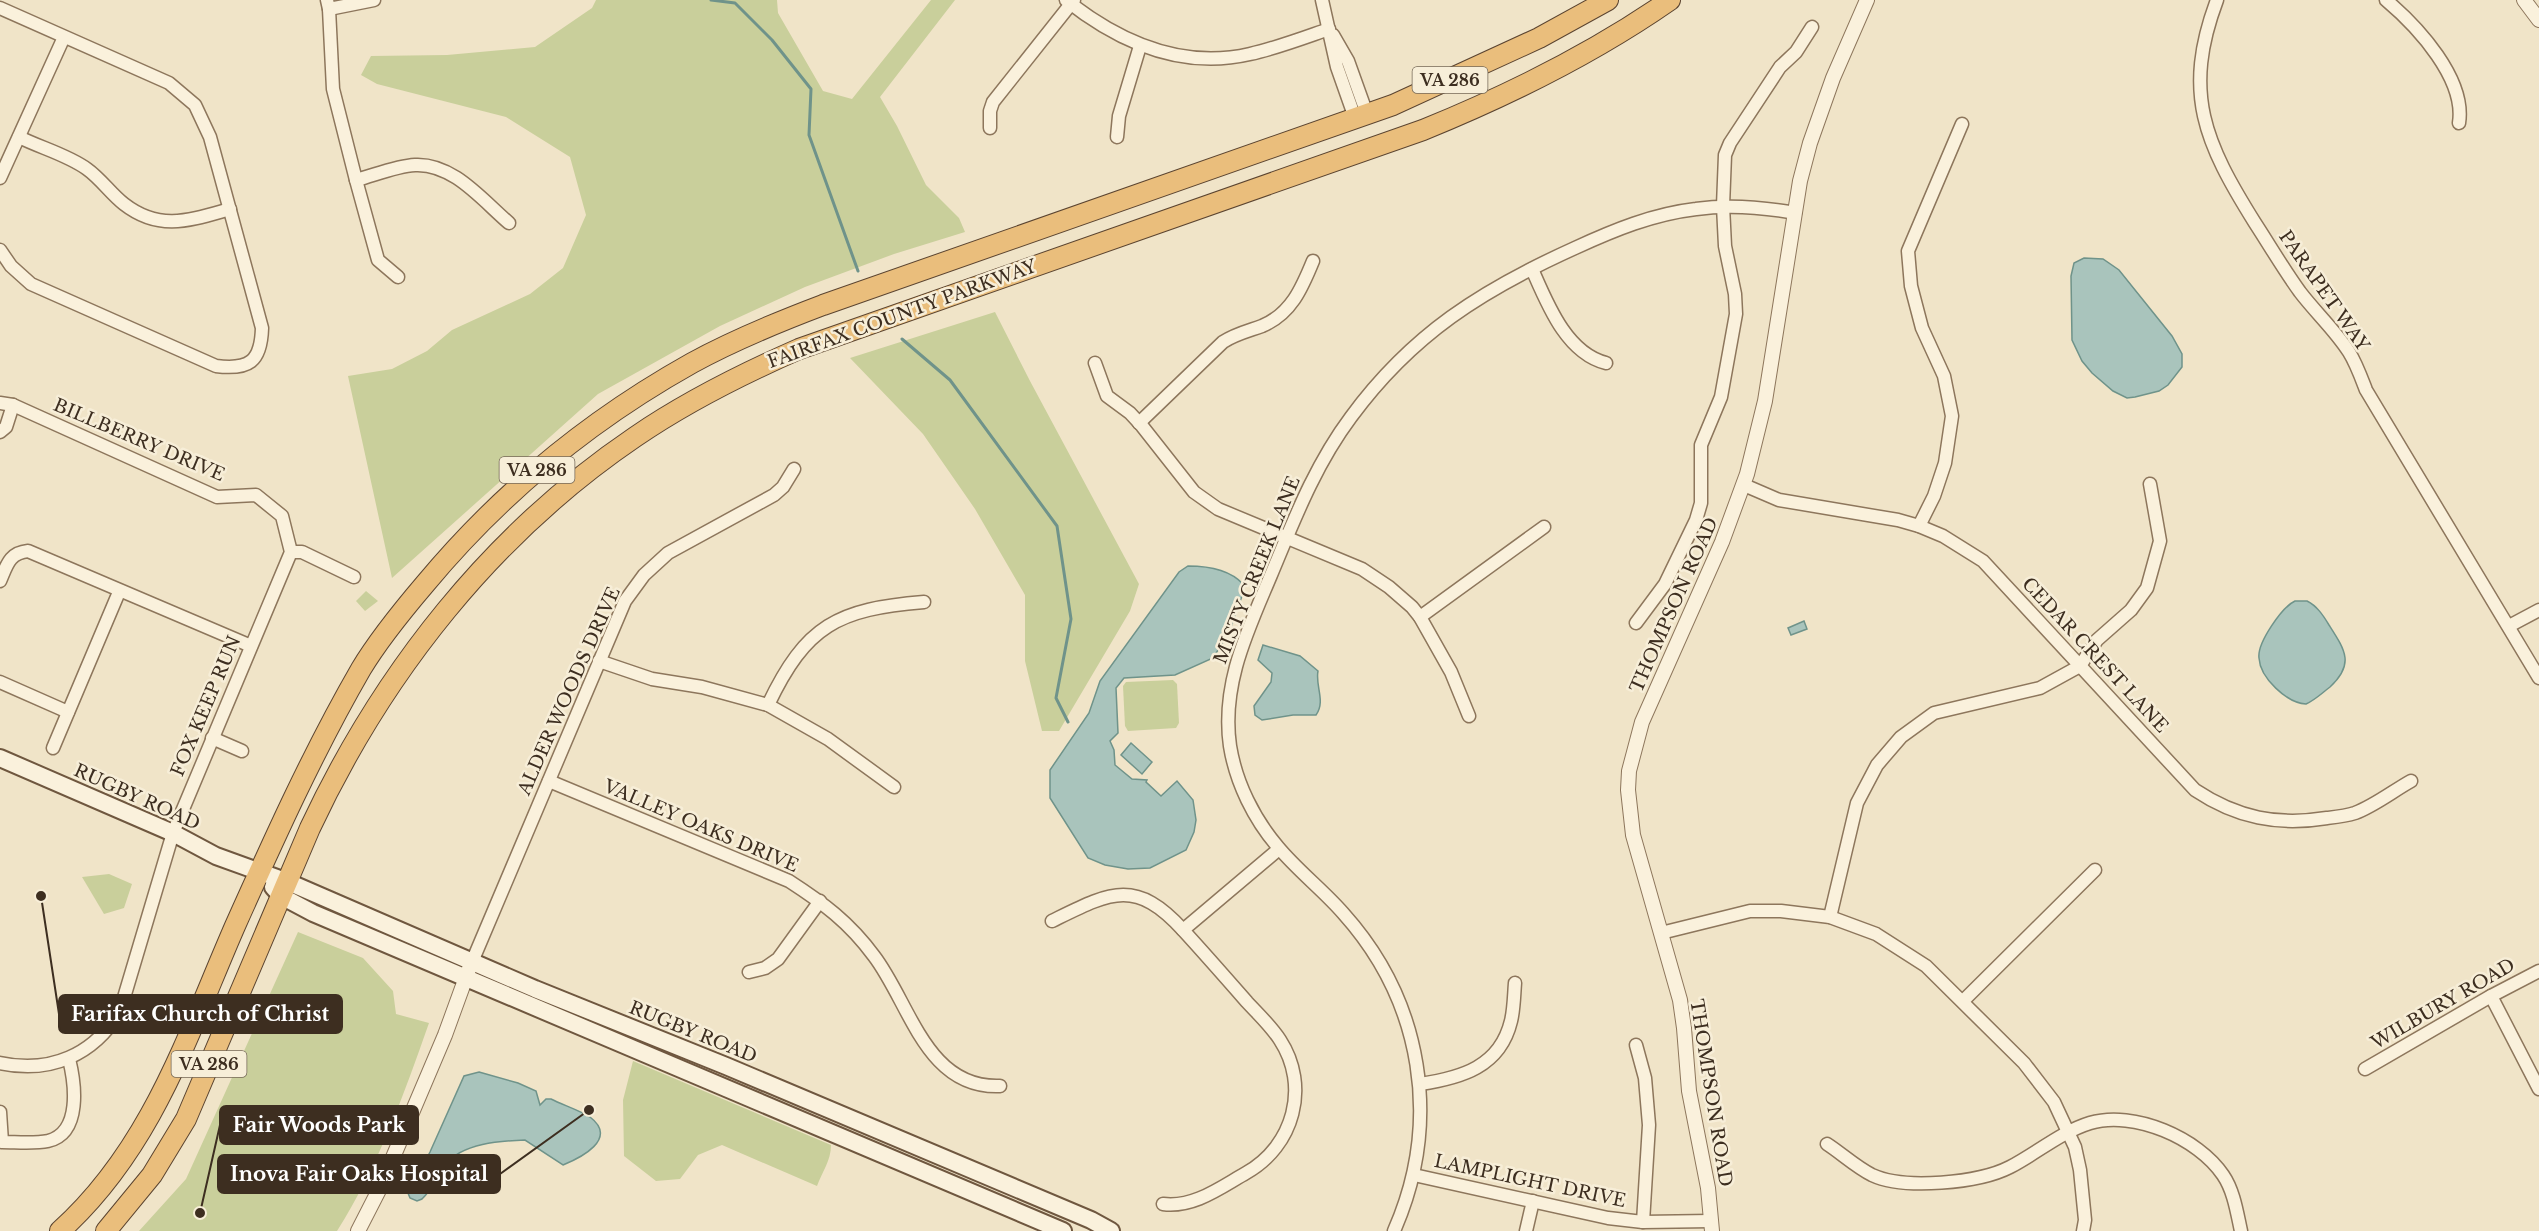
<svg xmlns="http://www.w3.org/2000/svg" width="2539" height="1231" font-family="'Libre Baskerville',serif">
  <style>
    .green { fill: #c9cf9b }
    .water { fill: #a9c4bc; stroke: #6f938a; stroke-width: 1.5 }
    .lines { fill: none; stroke-linecap: round; stroke-linejoin: round }
    .stream { stroke: #6f938a; stroke-width: 3 }
    .minor-casing { stroke: #8d765c; stroke-width: 15 }
    .tertiary-casing { stroke: #8d765c; stroke-width: 16 }
    .secondary-casing { stroke: #6f573f; stroke-width: 20 }
    .trunk-casing { stroke: #5b4430; stroke-width: 22 }
    .minor { stroke: #faf1dc; stroke-width: 12 }
    .tertiary { stroke: #faf1dc; stroke-width: 14 }
    .secondary { stroke: #faf1dc; stroke-width: 16 }
    .trunk { stroke: #eabe7c; stroke-width: 20 }
    .labels { text-anchor: middle; stroke-width: 5; stroke-linejoin: round; paint-order: stroke }
    .shield { fill: #f7eed8; stroke: #756857; stroke-width: 1.5 }
    .shield-label { font-size: 16px; font-weight: bold; fill: #3d2e20 }
    .street-label { font-size: 18px; fill: #3d2e20; stroke: #f7eed8 }
    .leader { fill: none; stroke: #3d2e20; stroke-width: 2 }
    .callout-dot { fill: #3d2e20; stroke: #f7eed8; stroke-width: 2 }
    .callout { fill: #3d2e20; stroke: #3d2e20; stroke-width: 2 }
    .callout-label { font-size: 20px; text-anchor: middle; font-weight: bold; fill: #fff }
  </style>
  <rect width="100%" height="100%" fill="#f0e4c8"/>
  <g class="green">
    <path d="M596,0H777L778,13L823,91L852,99L931,0H955L880,97L897,126L926,185L959,218L965,232L894,254L805,287L720,326L598,394L392,578L348,376L392,369L427,351L452,330L530,294L563,268L586,215L570,157L506,117L377,84L361,75L371,56L447,55L535,47L592,8Z"/>
    <path d="M995,312L1030,381L1139,584L1130,611L1059,731H1042L1025,661V595L975,509L923,434L850,358Z"/>
    <path d="M366,591L378,601L365,611L356,601Z"/>
    <path d="M1173,680L1177,684L1179,723L1176,728L1128,731L1125,726L1123,686L1126,682Z"/>
    <path d="M109,874L132,884L124,908L104,914L82,877Z"/>
    <path d="M298,932L363,958L393,991L396,1014L429,1023C404,1094 378,1167 337,1231H139L186,1179Z"/>
    <path d="M633,1061L831,1145C831,1161 822,1172 817,1186L722,1145L698,1155L680,1179L656,1181L624,1156L623,1100Z"/>
  </g>
  <g class="water">
    <path d="M2084,258L2103,259L2119,270L2172,336L2182,354V367L2168,385L2159,391L2135,397L2127,398L2113,391L2092,373L2082,361L2072,340L2071,276L2074,263Z"/>
    <path d="M1188,566C1207,566 1229,569 1243,584V593L1229,633L1213,658L1175,675L1124,678L1116,688L1118,733L1110,741L1114,750L1115,765L1132,779L1147,780L1146,782L1161,796L1177,781L1193,800L1196,820L1194,832L1186,850L1150,868L1128,869L1105,865L1088,858L1050,798V770L1089,713L1100,681L1179,572Z"/>
    <path d="M2295,601H2307C2317,606 2323,615 2329,625C2345,650 2355,664 2330,687C2322,693 2315,700 2306,704C2287,703 2260,678 2259,658C2257,643 2282,607 2295,601Z"/>
    <path d="M1804,621L1807,629L1791,635L1788,628Z"/>
    <path d="M1263,645L1300,656L1318,671C1315,686 1326,701 1316,715H1293L1262,720L1255,715L1254,706L1271,682L1272,673L1258,660Z"/>
    <path d="M1131,743L1152,762L1142,774L1121,755Z"/>
    <path d="M479,1072L518,1083L536,1091L540,1105L546,1099H551C563,1105 579,1110 590,1117C619,1139 580,1158 563,1165L525,1140C500,1141 463,1143 446,1164C437,1175 433,1189 422,1199L417,1201L410,1198L408,1193L430,1152L464,1076Z"/>
  </g>
  <g class="lines">
    <g class="stream">
      <path d="M711,0L735,3L772,40L811,89L809,135L858,271"/>
      <path d="M902,339L950,380L1057,526L1071,619L1056,698L1068,722"/>
    </g>
    <defs>
      <g id="minor">
        <path d="M327,0L329,9L333,89L356,180L378,260L398,277"/>
        <path d="M1066,0C1119,42 1181,70 1250,54C1277,48 1303,38 1329,29"/>
        <path d="M1322,0L1337,67L1355,118"/>
        <path d="M2217,0C2182,93 2205,143 2255,223C2270,246 2284,270 2300,292C2316,313 2335,330 2349,352C2356,363 2361,377 2366,390L2539,678"/>
        <path d="M2386,0C2418,27 2466,79 2459,123"/>
        <path d="M0,8L169,83L195,105L210,137L262,328C261,362 249,370 216,366L31,284L11,266L0,250"/>
        <path d="M329,9L374,0"/>
        <path d="M1333,35L1348,61L1367,114"/>
        <path d="M990,128V111L993,102L1074,0"/>
        <path d="M19,137C41,148 68,155 87,169C101,179 111,194 124,204C160,232 191,220 230,209"/>
        <path d="M1117,137L1119,116L1140,46"/>
        <path d="M0,178L64,37"/>
        <path d="M356,180C375,175 396,166 415,165C453,163 482,200 509,223"/>
        <path d="M1532,269C1547,303 1566,353 1606,363"/>
        <path d="M1095,363L1107,396L1130,413L1142,426L1194,492L1218,509L1362,569L1389,587L1412,607L1420,617L1451,672L1469,716"/>
        <path d="M0,403L13,405L217,497L256,495L282,516L291,552L173,833L120,1011C94,1055 50,1074 0,1063"/>
        <path d="M1139,423L1223,342C1235,334 1248,331 1262,326C1291,314 1302,288 1313,261"/>
        <path d="M0,432L6,427L13,405"/>
        <path d="M1744,485L1779,500L1898,520L1919,526L1943,536L1983,561L2195,790C2237,818 2278,826 2327,818C2336,817 2346,816 2355,813C2374,806 2393,791 2411,781"/>
        <path d="M1919,526L1934,496L1945,463L1952,416L1944,376L1922,328L1911,286L1908,251L1962,124"/>
        <path d="M291,552H302L354,577"/>
        <path d="M0,581C7,565 9,553 28,551L251,646"/>
        <path d="M1420,617L1544,527"/>
        <path d="M1636,623L1665,584L1696,520L1701,503V445L1721,397L1736,314L1735,294L1725,246L1723,206L1725,155L1730,143L1780,67L1796,52L1812,27"/>
        <path d="M2509,626L2539,610"/>
        <path d="M599,661L652,679L702,687L768,705L828,739L894,787"/>
        <path d="M0,682L68,712"/>
        <path d="M768,705C806,625 838,609 924,602"/>
        <path d="M212,738L242,751"/>
        <path d="M53,748L119,592"/>
        <path d="M549,781L789,881C823,903 849,922 874,956C910,1003 926,1089 1000,1086"/>
        <path d="M1830,917L1857,803L1877,765L1901,737L1934,713L2040,688L2080,666L2097,640L2131,610L2147,588L2160,541L2150,484"/>
        <path d="M1052,921C1109,893 1135,877 1183,930C1205,954 1226,978 1247,1002C1258,1014 1271,1026 1280,1040C1310,1086 1294,1146 1246,1173C1221,1187 1194,1208 1163,1204"/>
        <path d="M1183,930L1279,849"/>
        <path d="M1661,933L1750,911H1781L1830,917L1876,934L1926,966L2024,1063L2054,1102L2075,1147L2080,1170L2085,1220L2083,1231"/>
        <path d="M472,962L625,601L644,575L668,553L774,495L783,487L794,469"/>
        <path d="M749,972L765,968L778,959L820,901"/>
        <path d="M2491,996L2539,1089"/>
        <path d="M1963,1001L2095,870"/>
        <path d="M1636,1045L1645,1078L1649,1125L1643,1222"/>
        <path d="M2365,1069L2491,996L2539,971"/>
        <path d="M1420,1084C1461,1078 1500,1067 1511,1021C1514,1009 1514,995 1515,983"/>
        <path d="M0,1112L2,1142C16,1142 34,1144 48,1141C82,1133 75,1083 69,1059"/>
        <path d="M1827,1144C1841,1153 1856,1167 1872,1175C1904,1190 1979,1183 2010,1167C2037,1153 2061,1132 2090,1123C2134,1110 2198,1138 2223,1175C2234,1191 2237,1213 2241,1231"/>
        <path d="M1414,1175L1608,1218L1643,1222L1711,1221"/>
        <path d="M1394,1231C1442,1122 1423,1002 1343,913C1323,890 1298,871 1278,847C1254,819 1236,783 1230,746C1221,684 1248,630 1271,575C1294,520 1315,465 1351,417C1412,334 1482,290 1575,248C1614,230 1653,214 1696,209C1730,204 1762,207 1795,213"/>
        <path d="M1526,1231L1533,1201"/>
      </g>
      <g id="tertiary">
        <path d="M2524,0L2539,20"/>
        <path d="M358,1231L380,1188L445,1035L469,969"/>
        <path d="M1712,1231L1708,1188L1689,1091L1684,1028L1680,1000L1633,835L1628,790L1629,771L1642,722L1722,542L1747,474L1765,401L1800,181L1810,143L1833,78L1867,0"/>
      </g>
      <g id="secondary">
        <path d="M0,758L173,833L216,856L288,882L535,989L726,1066L1091,1220L1111,1231"/>
        <path d="M273,887L281,896L313,913L1063,1231"/>
      </g>
      <g id="trunk">
        <path d="M60,1231C152,1148 187,1036 235,926C274,839 313,752 361,669C379,639 402,611 425,584C499,495 590,420 692,363C734,340 778,322 823,305L1393,105L1539,38L1608,0"/>
        <path d="M106,1231L152,1175L186,1119L310,828C383,672 492,534 635,437C686,402 742,374 799,349L1423,130C1509,95 1594,53 1670,0"/>
      </g>
    </defs>
    <use href="#minor" class="minor-casing"/>
    <use href="#tertiary" class="tertiary-casing"/>
    <use href="#secondary" class="secondary-casing"/>
    <use href="#trunk" class="trunk-casing"/>
    <use href="#minor" class="minor"/>
    <use href="#tertiary" class="tertiary"/>
    <use href="#secondary" class="secondary"/>
    <use href="#trunk" class="trunk"/>
  </g>
  <g class="labels">
    <g class="shield">
      <rect x="1412.5" y="67" width="75" height="26" rx="4.5"/>
      <rect x="499.5" y="457" width="75" height="26" rx="4.5"/>
      <rect x="171.5" y="1051" width="75" height="26" rx="4.5"/>
    </g>
    <g class="shield-label">
      <text x="1450" y="86">VA 286</text>
      <text x="537" y="476">VA 286</text>
      <text x="209" y="1070">VA 286</text>
    </g>
    <g class="street-label">
      <text transform="translate(2324 291) rotate(55)" y="6">PARAPET WAY</text>
      <text transform="translate(902 314) rotate(-20)" y="6">FAIRFAX COUNTY PARKWAY</text>
      <text transform="translate(139 440) rotate(23)" y="6">BILLBERRY DRIVE</text>
      <text transform="translate(1257 570) rotate(-68)" y="6">MISTY CREEK LANE</text>
      <text transform="translate(1674 605) rotate(-66)" y="6">THOMPSON ROAD</text>
      <text transform="translate(2095 655) rotate(47)" y="6">CEDAR CREST LANE</text>
      <text transform="translate(569 691) rotate(-66)" y="6">ALDER WOODS DRIVE</text>
      <text transform="translate(206 706) rotate(-67)" y="6">FOX KEEP RUN</text>
      <text transform="translate(137 797) rotate(24)" y="6">RUGBY ROAD</text>
      <text transform="translate(701 826) rotate(23)" y="6">VALLEY OAKS DRIVE</text>
      <text transform="translate(2443 1004) rotate(-30)" y="6">WILBURY ROAD</text>
      <text transform="translate(693 1032) rotate(22)" y="6">RUGBY ROAD</text>
      <text transform="translate(1711 1093) rotate(81)" y="6">THOMPSON ROAD</text>
      <text transform="translate(1530 1181) rotate(12)" y="6">LAMPLIGHT DRIVE</text>
    </g>
  </g>
  <path class="leader" d="M41 896L59 1014M200 1213L220 1125M589 1110L500 1174"/>
  <g class="callout-dot">
    <circle cx="41" cy="896" r="6"/>
    <circle cx="200" cy="1213" r="6"/>
    <circle cx="589" cy="1110" r="6"/>
  </g>
  <g class="callout">
    <rect x="59" y="995" width="283" height="38" rx="6"/>
    <rect x="220" y="1106" width="198" height="38" rx="6"/>
    <rect x="218" y="1155" width="282" height="38" rx="6"/>
  </g>
  <g class="callout-label">
    <text x="200" y="1021">Farifax Church of Christ</text>
    <text x="319" y="1132">Fair Woods Park</text>
    <text x="359" y="1181">Inova Fair Oaks Hospital</text>
  </g>
</svg>
